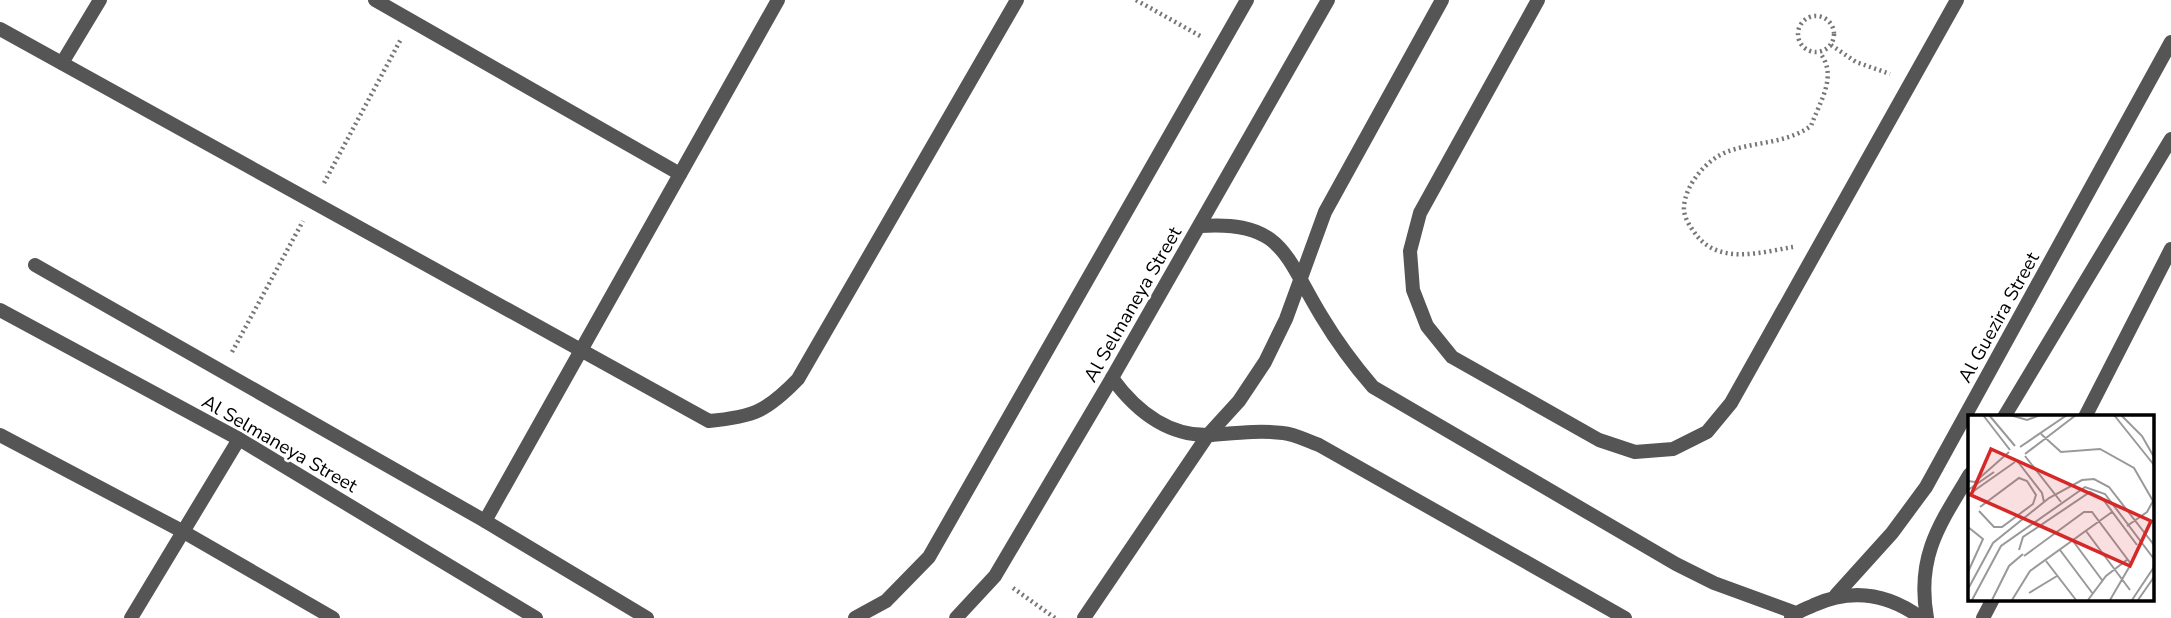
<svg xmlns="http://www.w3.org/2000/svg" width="2171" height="618" font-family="'Nunito Sans',sans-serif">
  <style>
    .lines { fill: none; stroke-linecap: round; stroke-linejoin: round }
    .path { stroke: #777; stroke-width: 4.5; stroke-dasharray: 2 3.5; stroke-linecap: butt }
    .service { stroke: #555; stroke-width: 14 }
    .minor { stroke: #555; stroke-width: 14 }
    .labels { text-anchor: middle; stroke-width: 5; stroke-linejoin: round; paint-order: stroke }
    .street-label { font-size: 19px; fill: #000; stroke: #fff }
    .inset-road { fill: none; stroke: #999; stroke-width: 2 }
    .view { fill: #d62828; fill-opacity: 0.15; stroke: #d62828; stroke-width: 3.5 }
    .inset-edge { fill: none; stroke: #000; stroke-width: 3.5 }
  </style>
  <rect width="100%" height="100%" fill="#fff"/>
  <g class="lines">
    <g class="path">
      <path d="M1136,0L1202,37"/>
      <circle cx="1816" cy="34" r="18"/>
      <path d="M1831,45L1856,62L1890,74"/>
      <path d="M324,183L401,39"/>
      <path d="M1793,247C1762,252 1721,265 1697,236C1691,228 1683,217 1684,207C1685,184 1708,158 1729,151C1758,141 1785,144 1811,126C1820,101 1838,76 1820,53"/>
      <path d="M232,352L303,221"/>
      <path d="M1013,588L1055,618"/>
    </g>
    <g class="service">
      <path d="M2085,417L2171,249"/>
      <path d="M1983,618L1993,599"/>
    </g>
    <g class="minor">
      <path d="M375,0L680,174"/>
      <path d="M1538,0L1420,213L1410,251L1413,290L1427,326L1452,357L1599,440L1635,452L1673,449L1707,432L1731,403L1957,0"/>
      <path d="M0,29L709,421C754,417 767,411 798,379L1017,0"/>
      <path d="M62,63L100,0"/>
      <path d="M1200,226C1284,220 1285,257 1322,317C1337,342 1354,365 1373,387L1676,564L1714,583L1796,613"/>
      <path d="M35,265L485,521L647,618"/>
      <path d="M0,310L239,439L536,618"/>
      <path d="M1112,378C1136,411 1169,437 1212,435C1236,433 1259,430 1283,433C1295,434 1307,441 1319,445L1625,618"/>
      <path d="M2004,417L2171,139"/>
      <path d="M0,435L182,531L333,618"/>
      <path d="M485,521L778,0"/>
      <path d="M1836,595L1892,533L1926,487L2171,42"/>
      <path d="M131,618L239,439"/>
      <path d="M855,618L886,601L929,557L1247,0"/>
      <path d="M956,618L995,576L1112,378L1328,0"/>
      <path d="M1084,618L1208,435L1239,401L1265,362L1286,319L1325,212L1442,0"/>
      <path d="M1791,618C1797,611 1806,609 1814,605C1852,588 1887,593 1921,618"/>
      <path d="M1927,618C1916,557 1939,525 1970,474"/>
    </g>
  </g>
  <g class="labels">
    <g class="street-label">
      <text transform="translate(1132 304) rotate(-60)" y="7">Al Selmaneya Street</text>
      <text transform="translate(1998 317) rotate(-61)" y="7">Al Guezira Street</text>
      <text transform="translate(280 443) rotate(30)" y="7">Al Selmaneya Street</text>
    </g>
  </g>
  <g transform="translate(1968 415)">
    <rect width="186" height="186" fill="#fff"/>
    <path class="inset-road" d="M15,0L42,35M21,0L47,31M42,0L59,5L72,0M146,0L186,50M153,0L174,21L186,42M73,19L93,37L132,34L166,53L185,86L179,97L159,111M52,32L99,0M57,39L108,0M57,41L93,87M50,47L74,78L76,87M0,66L7,67L41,37M0,75L26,57M0,80L47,47M11,96L26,112H34L65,89L68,80L59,66L51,63L12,92M0,112L15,124L0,157M118,116L162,175M105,126L134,165M51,135L55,122L122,77L134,83L169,130M92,135L125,179M56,141L116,97H124L163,149L142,185M78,146L108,185M0,174L25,128L81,83L114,65L126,64L141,72L186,130M61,178L89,161M4,185L33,131L117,72L137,79L186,144M24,185L41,151L55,139M44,185L62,156L144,97M120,185L138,161L160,144M164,185L186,152M170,185L186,162"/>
    <path class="view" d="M23,34L183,106L162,151L3,80Z"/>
    <rect width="186" height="186" class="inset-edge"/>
  </g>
</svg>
